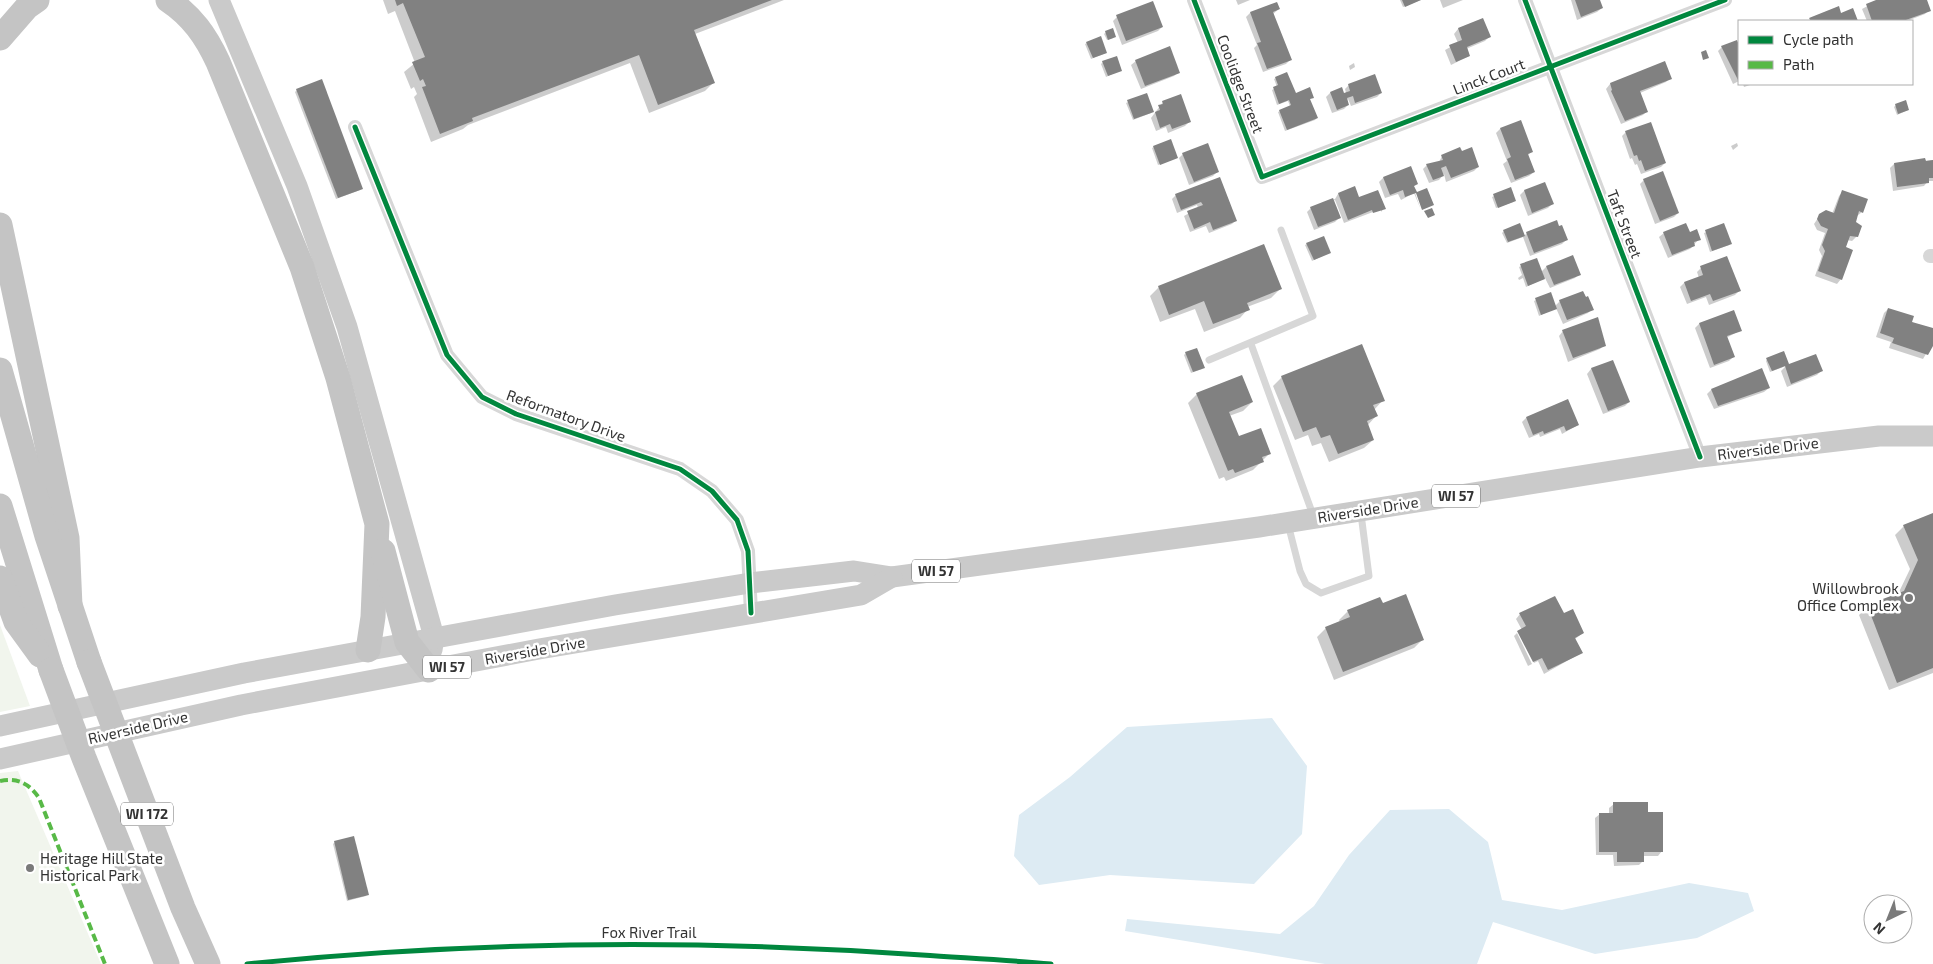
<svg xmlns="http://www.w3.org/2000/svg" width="1933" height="964" font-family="'Exo 2',sans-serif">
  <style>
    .green { fill: #f1f5ed }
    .water { fill: #ddebf3 }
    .shadow { fill: #0003 }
    .building { fill: #818181 }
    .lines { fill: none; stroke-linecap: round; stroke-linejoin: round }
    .path { stroke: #d6d6d6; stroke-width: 3; stroke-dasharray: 2.5 2.5; stroke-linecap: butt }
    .service { stroke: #d7d7d7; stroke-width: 7 }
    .minor { stroke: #d7d7d7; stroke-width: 14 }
    .primary { stroke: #cacaca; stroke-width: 21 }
    .motorway { stroke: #c4c4c4; stroke-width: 25 }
    .motorway-bridge { stroke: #c4c4c4; stroke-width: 25 }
    .quiet { stroke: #58b947; stroke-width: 4; stroke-dasharray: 8 4; stroke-linecap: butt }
    .cycleway-casing { stroke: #fff; stroke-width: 8 }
    .cycleway { stroke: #00873e; stroke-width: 5 }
    .poi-dot { fill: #7a7a7a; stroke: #fff; stroke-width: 2 }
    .labels { text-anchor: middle; stroke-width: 5; stroke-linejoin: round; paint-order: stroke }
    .shield { fill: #fff; stroke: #707070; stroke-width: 1 }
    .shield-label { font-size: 14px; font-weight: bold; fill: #333 }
    .street-label { font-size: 15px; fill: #333; stroke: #fff }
    .poi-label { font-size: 15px; fill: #333; stroke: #fff; text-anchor: end }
  </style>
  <rect width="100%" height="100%" fill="#fff"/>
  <g class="green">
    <path d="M0,625L30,706L0,712Z"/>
    <path d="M18,771L101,964H0V773Z"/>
  </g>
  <g class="water">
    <path d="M1272,718L1307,766L1302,834L1254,884L1110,875L1039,885L1014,856L1019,815L1070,777L1127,727Z"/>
    <path d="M1449,809L1488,842L1502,900L1562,910L1689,883L1748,893L1754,911L1697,938L1595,954L1493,922L1477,964H1325L1125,931L1127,919L1280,934L1314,906L1349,855L1390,810Z"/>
  </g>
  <g class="shadow">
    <path d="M383,0H784L695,34L713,83L705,91L649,113L630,63L468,125L463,129L431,142L414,97L417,94L414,87L411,89L404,72L415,63L395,11L388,14Z"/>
    <path d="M1236,0H1250L1238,5Z"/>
    <path d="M1400,0H1421L1403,7Z"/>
    <path d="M1440,0H1463L1443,8Z"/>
    <path d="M1571,0H1598L1602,8L1597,12L1577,20Z"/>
    <path d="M1879,0H1925L1929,10L1925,14L1907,21H1867L1862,9Z"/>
    <path d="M1277,3L1279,9L1273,14L1290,60L1286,64L1263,72L1254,48L1257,45L1246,17L1250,13Z"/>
    <path d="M1852,10L1856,21H1808L1810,19L1840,14Z"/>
    <path d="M1117,17L1162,27L1158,31L1122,45L1113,21Z"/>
    <path d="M1482,20L1489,37L1485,41L1466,49L1469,56L1451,65L1445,50L1458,43L1454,34L1458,29Z"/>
    <path d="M1106,32L1113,38L1107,40L1104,34Z"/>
    <path d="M1737,42L1739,49V81L1733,84L1718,51L1722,47Z"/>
    <path d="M1087,43L1106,53L1091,59L1085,44Z"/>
    <path d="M1136,61L1179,72L1174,76L1141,89L1131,65Z"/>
    <path d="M1103,62L1121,70L1106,77L1101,64Z"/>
    <path d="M1354,63L1355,67L1350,70L1349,66Z"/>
    <path d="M1664,63L1670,78L1666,82L1640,93L1647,111L1643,115L1621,124L1606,89L1610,84Z"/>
    <path d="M1276,78L1295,95L1312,97L1309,100L1317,118L1315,120L1285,131L1278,112L1290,106L1288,101L1277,105L1272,90L1277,87L1274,79Z"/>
    <path d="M1743,84H1753L1744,87Z"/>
    <path d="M1349,85L1381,93L1377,97L1351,106L1348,99L1346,100L1348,105L1344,109L1332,113L1326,97L1330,93H1346L1345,89Z"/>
    <path d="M297,90L360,190L336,199L295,92Z"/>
    <path d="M1128,102L1151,113L1133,120L1126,103Z"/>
    <path d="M1163,102L1189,122L1185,126L1168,133L1166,127L1156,131L1151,118Z"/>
    <path d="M1896,105L1908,110L1897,115L1894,107Z"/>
    <path d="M1521,122L1532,151L1527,156L1534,172L1529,176L1511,183L1503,164L1507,161L1496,133L1500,129Z"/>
    <path d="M1626,132L1665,163L1661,167L1641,174L1637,164L1635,165L1632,158L1630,159L1622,136Z"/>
    <path d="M1737,143L1738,146L1733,150L1731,146Z"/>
    <path d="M1154,147L1177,157L1158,165L1152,148Z"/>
    <path d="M1183,154L1217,172L1213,176L1189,185L1179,158Z"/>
    <path d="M1442,156L1478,167L1474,171L1446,182L1444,174L1439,180L1429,183L1423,169L1427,165L1439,162Z"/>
    <path d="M1933,160V181H1928L1924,186L1893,191L1890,168L1894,164Z"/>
    <path d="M1410,168L1416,184L1413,187L1421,210L1414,193L1401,200L1398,194L1385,198L1379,182L1383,178Z"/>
    <path d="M1220,179L1236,220L1232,224L1209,233L1206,226L1190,232L1184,216L1198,208L1197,205L1177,213L1172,199L1176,195Z"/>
    <path d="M1644,180L1678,213L1674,217L1655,224L1640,184Z"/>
    <path d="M1544,183L1552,204L1548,208L1528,216L1520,195L1524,191Z"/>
    <path d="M1510,189L1513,202L1496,208L1492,197Z"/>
    <path d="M1843,191L1862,212L1857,216L1854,223L1857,236L1852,241L1847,240L1844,248L1841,279L1837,284L1815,276L1822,256L1819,250L1825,233L1817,230L1814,224L1820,215L1832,214L1839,196Z"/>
    <path d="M1338,194L1359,199L1384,208L1381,212V209L1344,223L1335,200L1333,201L1339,218L1335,222L1314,230L1307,212L1311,208L1335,199Z"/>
    <path d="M1724,225L1729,245L1710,252L1704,233Z"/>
    <path d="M1504,231L1524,236L1527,233L1566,240L1562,244L1530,256L1523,237L1507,243L1502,233Z"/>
    <path d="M1664,233L1689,234L1699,239L1690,249L1668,258L1659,237Z"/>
    <path d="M1307,244L1329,253L1312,261L1305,245Z"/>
    <path d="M1521,266L1541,272L1546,267L1579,274L1575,278L1550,288L1545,278L1526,287L1523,278L1519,280L1518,278L1522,275L1519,267Z"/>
    <path d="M1701,268L1739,291L1735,295L1709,305L1706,297L1687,304L1680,287L1684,283L1699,278L1697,272Z"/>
    <path d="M1159,287L1280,289L1271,298L1247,307L1248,309L1240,318L1204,332L1195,309L1160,322L1150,296Z"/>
    <path d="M1583,292L1592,309L1588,313L1563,324L1556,308L1539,316L1534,301L1536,300L1555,306L1560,301Z"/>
    <path d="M1888,309L1911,322L1933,330V342L1923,359L1889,348L1891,342L1876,337L1884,313Z"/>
    <path d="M1699,324L1741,330L1726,338L1733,357L1729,361L1710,368L1695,328Z"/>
    <path d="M1563,331L1604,345L1600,349L1568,362L1559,336Z"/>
    <path d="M1186,353L1202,369L1191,373L1184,355Z"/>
    <path d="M1815,355L1821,371L1817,375L1787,387L1781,371L1785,367Z"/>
    <path d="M1767,359L1786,366L1770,372L1766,361Z"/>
    <path d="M1612,361L1629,402L1625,406L1603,414L1587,374L1591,369Z"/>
    <path d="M1282,377L1383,400L1374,410L1376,416L1367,426L1373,440L1364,448L1329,462L1321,443L1312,446L1308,435L1295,440L1273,386Z"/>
    <path d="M1769,388L1764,392L1714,409L1707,394L1711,390Z"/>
    <path d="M1197,394L1252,402L1243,411L1229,416L1238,438L1270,453L1253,470L1226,481L1224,477L1219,479L1188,403Z"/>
    <path d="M1526,418L1578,425L1562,434L1560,429L1540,437L1539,434L1529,438L1522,422Z"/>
    <path d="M1933,514V673L1889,690L1859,615L1868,606L1898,594L1910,569L1895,535L1904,526Z"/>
    <path d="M1382,605L1423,639L1414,648L1334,680L1317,637L1326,628L1340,622L1339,620L1348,611Z"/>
    <path d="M1520,614L1563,615L1583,633L1575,639L1581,653L1544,674L1538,661L1534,663L1519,631L1522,630L1516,619Z"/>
    <path d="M1517,633L1532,664L1528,666L1514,636Z"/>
    <path d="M1614,804L1662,851L1658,856H1643V861L1639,865L1614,866L1613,855H1596L1595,818L1600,814H1609V808Z"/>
    <path d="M335,842L367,894L366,896L347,901L333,844Z"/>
  </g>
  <g class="building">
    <path d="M395,0H772L694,30L715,83L658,105L639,55L472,118L473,121L440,134L422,87L426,86L423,79L420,81L412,62L425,57L403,3L397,6Z"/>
    <path d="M1402,0H1421L1405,7Z"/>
    <path d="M1575,0H1600L1603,8L1581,17Z"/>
    <path d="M1876,0H1927L1931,11L1903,21H1872L1866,4Z"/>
    <path d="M1153,1L1163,27L1126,41L1116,15Z"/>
    <path d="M1277,2L1280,9L1273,12L1292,60L1267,69L1257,43L1261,42L1250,12Z"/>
    <path d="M1839,6L1841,13L1853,8L1858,21H1811L1809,18Z"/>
    <path d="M1483,18L1491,37L1467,47L1470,56L1456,62L1449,45L1462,40L1458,28Z"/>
    <path d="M1113,28L1116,37L1108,40L1105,31Z"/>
    <path d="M1101,36L1107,53L1093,58L1086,42Z"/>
    <path d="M1737,40L1739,45L1738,80L1721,46Z"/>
    <path d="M1170,46L1180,73L1145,86L1135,60Z"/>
    <path d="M1706,50L1709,58L1703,60L1701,52Z"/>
    <path d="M1117,56L1122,71L1108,76L1102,61Z"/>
    <path d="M1665,61L1672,79L1640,91L1648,112L1625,121L1611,91L1612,90L1610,83Z"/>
    <path d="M1287,72L1296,93L1310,87L1314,98L1310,99L1318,118L1287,130L1279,110L1291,105L1289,100L1279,104L1273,87L1278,85L1275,77Z"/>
    <path d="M1375,74L1382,93L1355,103L1353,96L1347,98L1349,105L1337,110L1330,92L1342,87L1344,93L1350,91L1348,84Z"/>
    <path d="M322,79L363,189L338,198L296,89Z"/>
    <path d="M1147,93L1154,112L1134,119L1127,100Z"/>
    <path d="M1181,94L1191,122L1172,129L1170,124L1160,128L1155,112L1160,110L1158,105L1163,104L1162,101Z"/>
    <path d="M1906,100L1909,110L1898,114L1895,104Z"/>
    <path d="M1521,120L1533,152L1528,154L1535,172L1515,180L1507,159L1511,157L1500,128Z"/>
    <path d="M1651,122L1666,163L1645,171L1641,160L1639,161L1637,155L1634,156L1625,131Z"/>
    <path d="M1171,139L1178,158L1160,165L1153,146Z"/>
    <path d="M1208,143L1219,172L1194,182L1182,153Z"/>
    <path d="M1460,147L1462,151L1472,147L1479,167L1451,178L1446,166L1441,168L1444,176L1433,180L1426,164L1443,160L1441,155Z"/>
    <path d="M1925,158L1926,161L1933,160V178H1929V183L1897,187L1894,163Z"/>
    <path d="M1411,166L1418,184L1414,186L1417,192L1427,188L1434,205L1422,210L1416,193L1405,197L1403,190L1390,195L1383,177Z"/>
    <path d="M1663,171L1679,213L1660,221L1643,179Z"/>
    <path d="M1220,177L1237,221L1213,230L1210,222L1194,229L1187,211L1203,205L1201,202L1181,210L1175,194Z"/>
    <path d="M1545,182L1554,204L1532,213L1524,190Z"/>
    <path d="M1355,186L1359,197L1378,190L1386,209L1373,213L1372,210L1348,220L1338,193Z"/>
    <path d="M1511,187L1516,201L1498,208L1493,194Z"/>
    <path d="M1842,190L1868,199L1863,213L1859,211L1856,222L1862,226L1858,237L1850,236L1846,247L1853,250L1842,280L1818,271L1825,251L1822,245L1828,229L1821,226L1817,219L1819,214L1826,210L1834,213Z"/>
    <path d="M1333,198L1341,218L1318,227L1310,207Z"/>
    <path d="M1432,208L1435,215L1428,218L1424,211Z"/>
    <path d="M1557,220L1559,226L1562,225L1568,240L1534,253L1526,232Z"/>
    <path d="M1520,223L1525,236L1508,242L1503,230Z"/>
    <path d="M1686,223L1690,232L1697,229L1701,240L1694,242L1695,246L1672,255L1663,232Z"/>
    <path d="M1724,223L1732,244L1712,251L1705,230Z"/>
    <path d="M1324,236L1331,253L1314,260L1306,243Z"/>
    <path d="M1264,244L1282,289L1247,303L1250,310L1213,324L1204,301L1169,315L1158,286Z"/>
    <path d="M1573,255L1581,275L1554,285L1546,266Z"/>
    <path d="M1727,256L1741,291L1713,301L1710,294L1691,301L1684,282L1703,275L1700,266Z"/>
    <path d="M1537,258L1545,279L1528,286L1520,264Z"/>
    <path d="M1583,291L1586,297L1588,296L1594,310L1567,320L1559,300Z"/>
    <path d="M1551,292L1557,309L1541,315L1535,298Z"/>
    <path d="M1888,308L1914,316L1912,322L1933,328V346L1928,355L1892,343L1894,338L1880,333Z"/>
    <path d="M1734,310L1742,331L1727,336L1735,357L1714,365L1699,323Z"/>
    <path d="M1598,317L1606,346L1573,358L1562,330Z"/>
    <path d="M1362,344L1385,401L1373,405L1378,416L1367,421L1374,440L1338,454L1330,435L1321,438L1316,427L1303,432L1281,376Z"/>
    <path d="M1197,348L1205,368L1193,372L1185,352Z"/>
    <path d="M1784,351L1789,364L1816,354L1823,371L1791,384L1785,366L1772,371L1766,358Z"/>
    <path d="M1613,360L1630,402L1608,411L1591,368Z"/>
    <path d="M1762,368L1770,388L1718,406L1711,389Z"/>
    <path d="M1242,375L1253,402L1229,412L1239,436L1261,428L1271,454L1262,457L1264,462L1235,473L1233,469L1228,471L1196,393Z"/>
    <path d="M1568,399L1579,425L1566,431L1564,426L1544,434L1543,431L1533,435L1526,417Z"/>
    <path d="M1933,513V668L1897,683L1867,605L1904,591L1918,560L1903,525Z"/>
    <path d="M1406,594L1424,640L1343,672L1325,627L1350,617L1347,610L1380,597L1383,603Z"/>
    <path d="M1555,596L1564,613L1573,609L1584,633L1575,638L1583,653L1548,670L1542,658L1533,662L1517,631L1526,626L1519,613Z"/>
    <path d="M1613,802H1648V812H1663V852H1644V862H1617V852H1599V813H1613Z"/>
    <path d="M354,836L369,895L348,900L334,841Z"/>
  </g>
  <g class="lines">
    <path class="path" d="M247,964C471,941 698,939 922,955C965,958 1008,960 1051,964"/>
    <g class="service">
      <path d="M1251,344L1313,515"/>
      <path d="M1209,360L1313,316L1281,230"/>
      <path d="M1288,524L1300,571L1306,584L1321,593L1369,576L1361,514"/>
    </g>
    <g class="minor">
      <path d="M1194,0L1262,177L1725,0"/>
      <path d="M1525,0L1700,457"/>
      <path d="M355,127L447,355L482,397L516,414L680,469L712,491L737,520L748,551L751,613"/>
      <path d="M1930,256H1933"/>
    </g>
    <g class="primary">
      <path d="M219,0L297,186L347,327L434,637L432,650"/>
      <path d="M0,726L244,673L615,605L750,583L854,571L892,577L1259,527L1700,457L1879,436H1933"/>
      <path d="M0,759L241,705L539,649L861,595L892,577"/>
    </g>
    <g class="motorway">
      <path d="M168,0C192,16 206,36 218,62L302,267L338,378L377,524L373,617L368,650"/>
      <path d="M0,38L27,7L37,0"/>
      <path d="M0,225L67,538L70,606"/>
      <path d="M0,370L47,536L89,662"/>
      <path d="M0,506L51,670"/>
      <path d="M383,551L407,642L429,670"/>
      <path d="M0,578L16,622L40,655"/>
    </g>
    <g class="motorway-bridge">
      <path d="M89,662L183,908L208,964"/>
      <path d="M51,670L84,758L167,964"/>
    </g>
    <path class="quiet" d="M0,781C17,777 30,784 39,798L105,964"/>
    <defs>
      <g id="cycleway">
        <path d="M1194,0L1262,177L1725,0"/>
        <path d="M1525,0L1700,457"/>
        <path d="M355,127L447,355L482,397L516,414L680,469L712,491L737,520L748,551L751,613"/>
        <path d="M247,964C471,941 698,939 922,955C965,958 1008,960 1051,964"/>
      </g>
    </defs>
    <use href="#cycleway" class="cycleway-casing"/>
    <use href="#cycleway" class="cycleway"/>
  </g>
  <g class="poi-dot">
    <circle cx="1909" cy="598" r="5"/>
    <circle cx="30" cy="868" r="5"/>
  </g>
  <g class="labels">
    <g class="shield">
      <rect x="1432" y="484.5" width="48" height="23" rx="4"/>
      <rect x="912" y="559.5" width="48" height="23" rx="4"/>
      <rect x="423" y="655.5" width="48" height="23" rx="4"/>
      <rect x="121" y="802.5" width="52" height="23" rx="4"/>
    </g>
    <g class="shield-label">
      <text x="1456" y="501">WI 57</text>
      <text x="936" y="576">WI 57</text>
      <text x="447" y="672">WI 57</text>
      <text x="147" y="819">WI 172</text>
    </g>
    <g class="street-label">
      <text transform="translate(1489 77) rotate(-21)" y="5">Linck Court</text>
      <text transform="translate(1240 84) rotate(69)" y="5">Coolidge Street</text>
      <text transform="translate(1624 224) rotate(69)" y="5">Taft Street</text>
      <text transform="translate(566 416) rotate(20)" y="5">Reformatory Drive</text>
      <text transform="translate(1768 449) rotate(-7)" y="5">Riverside Drive</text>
      <text transform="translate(1368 510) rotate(-9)" y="5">Riverside Drive</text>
      <text transform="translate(535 651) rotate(-10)" y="5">Riverside Drive</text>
      <text transform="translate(138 728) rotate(-13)" y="5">Riverside Drive</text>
      <text x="649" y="938">Fox River Trail</text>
    </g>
    <g class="poi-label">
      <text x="1899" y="594">Willowbrook<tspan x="1899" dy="17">Office Complex</tspan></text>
      <text x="40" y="864" text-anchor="start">Heritage Hill State<tspan x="40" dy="17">Historical Park</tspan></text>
    </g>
  </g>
  <rect x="1738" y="20" width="175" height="65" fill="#ffffff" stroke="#adadad"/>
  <rect x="1748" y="36" width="25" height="8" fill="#00873e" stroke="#adadad"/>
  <text x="1783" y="45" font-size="15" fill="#333333">Cycle path</text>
  <rect x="1748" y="61" width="25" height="8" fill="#58b947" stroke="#adadad"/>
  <text x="1783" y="70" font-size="15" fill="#333333">Path</text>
  <g transform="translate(1888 919) rotate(223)"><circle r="24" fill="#ffffff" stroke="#adadad"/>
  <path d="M0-4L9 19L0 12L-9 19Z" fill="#7a7a7a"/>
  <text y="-8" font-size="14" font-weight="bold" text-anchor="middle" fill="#333333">N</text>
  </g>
</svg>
